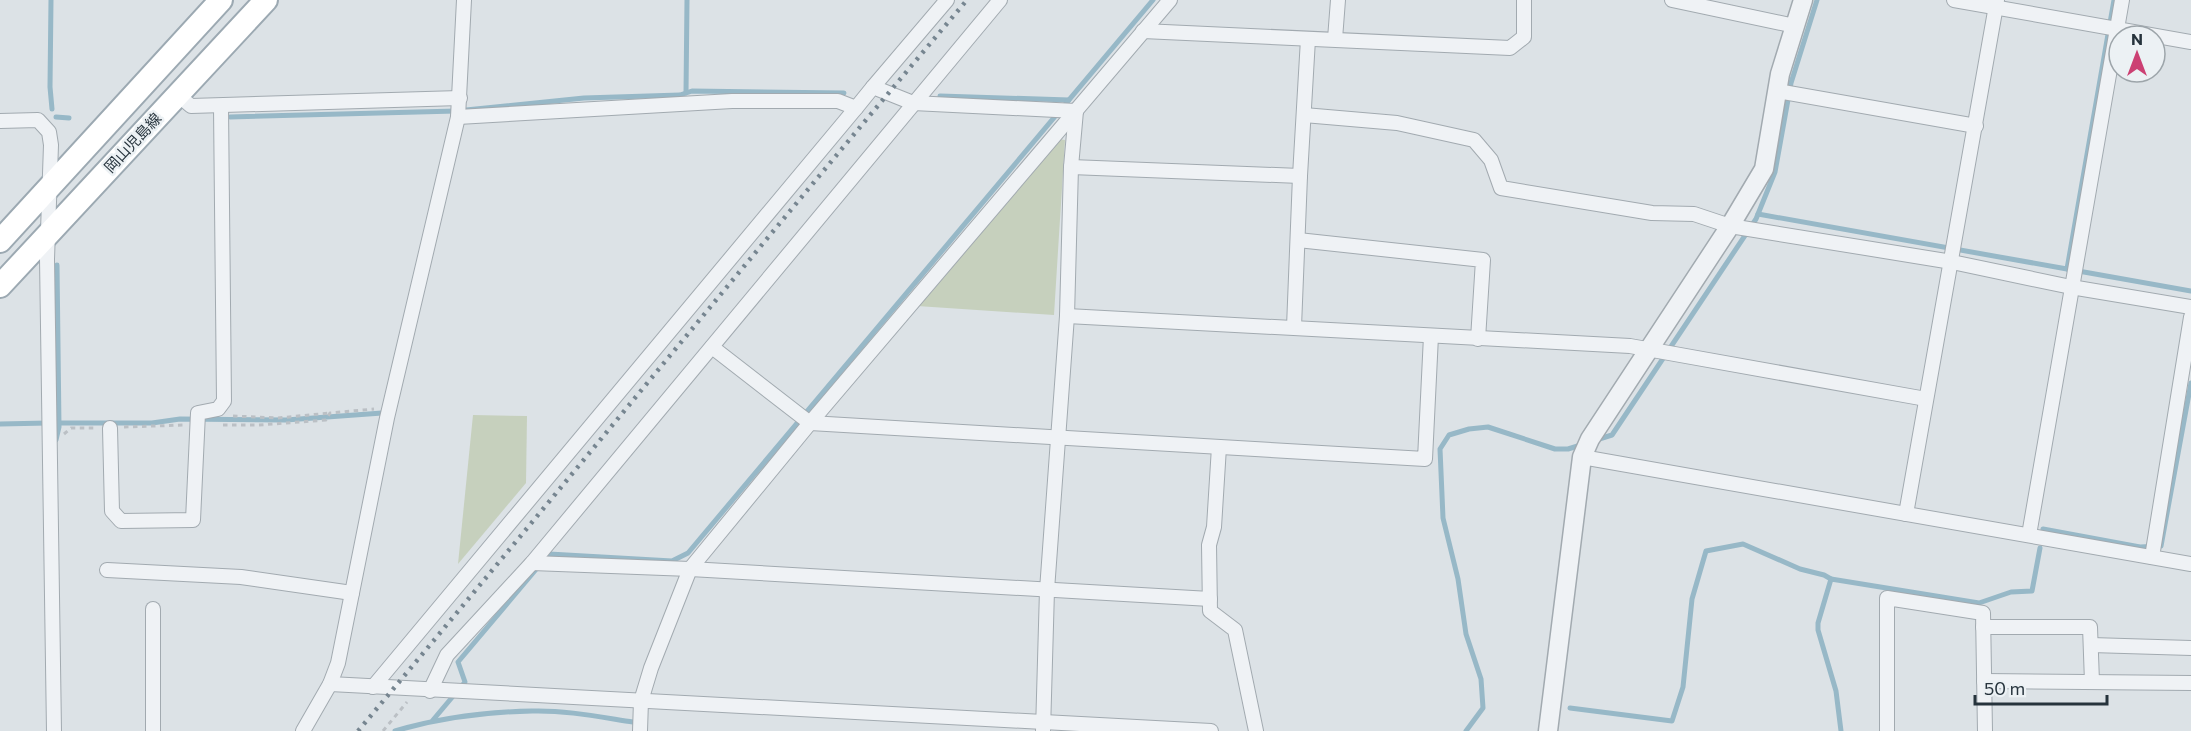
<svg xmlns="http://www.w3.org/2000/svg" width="2191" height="731" font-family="Commissioner,'Noto Sans JP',sans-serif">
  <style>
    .green { fill: #c6d0bd }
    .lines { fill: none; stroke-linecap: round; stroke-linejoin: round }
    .stream { stroke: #97b8c7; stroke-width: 5 }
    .minor-casing { stroke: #a2aab0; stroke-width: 16 }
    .tertiary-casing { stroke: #a2aab0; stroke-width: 21 }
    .primary-casing { stroke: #9ca9b2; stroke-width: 26 }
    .path { stroke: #bbc0c5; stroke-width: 3; stroke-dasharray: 4.5 4.5; stroke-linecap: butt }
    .minor { stroke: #eff2f5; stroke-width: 14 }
    .tertiary { stroke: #eff2f5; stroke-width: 18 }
    .primary { stroke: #fff; stroke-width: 22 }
    .rail { stroke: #768590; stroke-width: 4.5; stroke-dasharray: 3 6; stroke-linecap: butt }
    .labels { text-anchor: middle; stroke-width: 5; stroke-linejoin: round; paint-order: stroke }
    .street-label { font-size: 15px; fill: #26333c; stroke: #ecf1f4 }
  </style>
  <rect width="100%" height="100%" fill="#dce2e6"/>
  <g class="green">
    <path d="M1058,139L1065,140L1054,315L917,306Z"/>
    <path d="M473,415L527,416L526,483L458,564Z"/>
  </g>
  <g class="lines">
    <g class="stream">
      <path d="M51,0L50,87L52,109"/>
      <path d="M2114,0L2067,269L2191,291"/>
      <path d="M686,93L687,0"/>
      <path d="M940,96L1069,100"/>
      <path d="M466,110L584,98L680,95L692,91L844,93"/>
      <path d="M56,117L69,118"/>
      <path d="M230,117L456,111"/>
      <path d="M1758,214L2067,269"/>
      <path d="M57,423H152L180,419L286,420L382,413"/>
      <path d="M0,424L48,423"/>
      <path d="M56,440L59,427L57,265"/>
      <path d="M1596,440L1612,435L1756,219L1775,172L1791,83L1817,0"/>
      <path d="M2043,531V529L2140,547L2161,546L2191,383"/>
      <path d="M1570,708L1672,721L1683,687L1692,599L1706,551L1743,544L1800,569L1824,575L1831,579"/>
      <path d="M433,720L465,682L458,662L549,554L672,561L688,553L1153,0"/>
      <path d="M395,731C439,718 486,712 532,711C565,710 600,717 633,722"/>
      <path d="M1466,731L1483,708L1481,679L1466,634L1458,579L1443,518L1440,449L1449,435L1469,429L1488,427L1555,449H1568L1581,445"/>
      <path d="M1841,731L1836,691L1818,630V623L1831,579L1979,603L2011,592L2032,591L2040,548"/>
    </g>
    <defs>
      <g id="minor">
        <path d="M1672,0L1795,26"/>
        <path d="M1954,0L2191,42"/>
        <path d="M1143,31L1510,48L1524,37V0"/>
        <path d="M1335,39L1338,0"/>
        <path d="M873,87L947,0"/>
        <path d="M1777,91L1976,126"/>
        <path d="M178,95L191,106L460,98"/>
        <path d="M1304,115L1397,123L1474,140L1491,160L1501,188L1652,213L1694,214L1730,226L1952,262L2071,287L2191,307"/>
        <path d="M458,117L732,101H838L856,108L873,87L913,103L1076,111"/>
        <path d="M0,121L38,120L49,132L51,145L47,259L54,731"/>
        <path d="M1071,167L1300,176"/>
        <path d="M1298,240L1483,260L1478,339"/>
        <path d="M1067,316L1630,346L1926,399"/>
        <path d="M1294,327L1300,176L1308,39"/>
        <path d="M712,347L810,423L1425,459L1431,336"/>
        <path d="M110,428L112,511L121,521L193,520L198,413L218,409L224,401L221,107"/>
        <path d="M1219,447L1214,527L1209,545L1210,611L1235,630L1256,731"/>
        <path d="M1582,457L2191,564"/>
        <path d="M1906,514L1997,0"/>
        <path d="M2029,535L2122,0"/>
        <path d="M2152,557L2191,317"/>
        <path d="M532,563L690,569L1210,599"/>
        <path d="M107,570L241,577L352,593"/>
        <path d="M1983,627H2090L2092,682"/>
        <path d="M2091,645L2191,648"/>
        <path d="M1984,681L2191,683"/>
        <path d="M330,684L1211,731"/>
        <path d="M373,687L856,108"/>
        <path d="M430,691L447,655L532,563L1000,0"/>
        <path d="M153,731V609"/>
        <path d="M303,731L330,684L338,663L387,418L458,117L464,0"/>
        <path d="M640,731L641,701L651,668L690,569L810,423L1170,0"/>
        <path d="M1043,731L1047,590L1067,316L1071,167L1076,111"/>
        <path d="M1887,731V598L1983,613L1985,731"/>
      </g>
      <path id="tertiary" d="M1548,731L1582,457L1590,439L1730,226L1764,169L1780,74L1803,0"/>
      <g id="primary">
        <path d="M0,241L221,0"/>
        <path d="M0,286L266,0"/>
      </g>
    </defs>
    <use href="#minor" class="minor-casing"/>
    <use href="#tertiary" class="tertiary-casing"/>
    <use href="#primary" class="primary-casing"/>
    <g class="path">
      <path d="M233,416L278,418L330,413"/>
      <path d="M223,425H259L326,420L330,413L374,409"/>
      <path d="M124,427L183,425"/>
      <path d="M64,434L71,428H96"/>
      <path d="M383,731L407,702"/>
    </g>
    <use href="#minor" class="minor"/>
    <use href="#tertiary" class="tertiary"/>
    <use href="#primary" class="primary"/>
    <path class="rail" d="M358,731C562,488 762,242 967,0"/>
  </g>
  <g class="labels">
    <g class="street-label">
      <text transform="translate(133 143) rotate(-47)" y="5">岡山児島線</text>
    </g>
  </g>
  <g transform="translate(2137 54)"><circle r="28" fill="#ecf1f4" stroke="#9da5aa" stroke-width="1.5"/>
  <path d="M0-4.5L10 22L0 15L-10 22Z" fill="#cc4073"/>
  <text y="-9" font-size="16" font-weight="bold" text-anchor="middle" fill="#26333c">N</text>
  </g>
  <path d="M1975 695v9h132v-9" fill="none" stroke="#26333c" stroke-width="3"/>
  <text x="1984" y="695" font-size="18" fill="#26333c" stroke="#ecf1f4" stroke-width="4.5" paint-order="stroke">50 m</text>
</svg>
